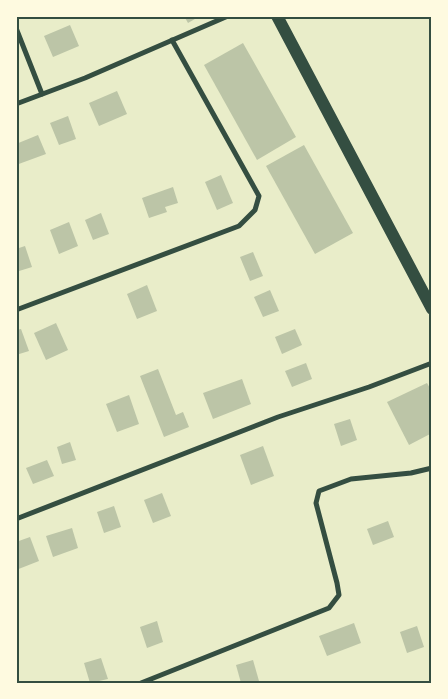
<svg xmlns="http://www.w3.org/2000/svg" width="448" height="699" font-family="'Fira Sans',sans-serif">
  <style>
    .building { fill: #bcc5a7 }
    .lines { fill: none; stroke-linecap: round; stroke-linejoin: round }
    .minor { stroke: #344e41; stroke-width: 5 }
    .primary { stroke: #344e41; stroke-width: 12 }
    .neatline { fill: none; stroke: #344e41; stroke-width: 2 }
  </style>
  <rect width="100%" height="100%" fill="#e9edc9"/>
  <g class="building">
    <path d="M184,16H200L188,23Z"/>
    <path d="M70,25L79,46L53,57L44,36Z"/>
    <path d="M243,43L296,137L257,160L204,65Z"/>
    <path d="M117,91L127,114L99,126L89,103Z"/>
    <path d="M68,116L76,139L59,145L50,123Z"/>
    <path d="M38,135L46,154L16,165V144Z"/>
    <path d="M304,145L353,233L315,254L266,166Z"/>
    <path d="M221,175L233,203L217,210L205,182Z"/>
    <path d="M173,187L178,203L165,207L167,212L149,218L142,198Z"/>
    <path d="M101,213L109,234L93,240L85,220Z"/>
    <path d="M69,222L78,246L59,254L50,230Z"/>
    <path d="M25,246L32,267L16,272V249Z"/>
    <path d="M253,252L263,276L250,281L240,257Z"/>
    <path d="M147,285L157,311L137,319L127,294Z"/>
    <path d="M270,290L279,311L263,317L254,297Z"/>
    <path d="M56,323L68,350L46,360L34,333Z"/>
    <path d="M21,329L29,351L16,355V330Z"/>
    <path d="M295,329L302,345L282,354L275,337Z"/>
    <path d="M306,363L312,379L292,387L285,371Z"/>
    <path d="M158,369L176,415L183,412L189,427L164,437L140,376Z"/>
    <path d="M242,379L251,404L213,419L203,393Z"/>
    <path d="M427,383L432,392V433L409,445L387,402Z"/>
    <path d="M129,395L139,424L117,432L106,404Z"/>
    <path d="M350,419L357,440L341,446L334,424Z"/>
    <path d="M70,442L76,460L62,464L57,447Z"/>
    <path d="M263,446L274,476L251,485L240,455Z"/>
    <path d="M47,460L54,476L33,484L26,468Z"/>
    <path d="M162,493L171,516L153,523L144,500Z"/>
    <path d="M114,506L121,527L104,533L97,512Z"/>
    <path d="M388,521L394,537L373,545L367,529Z"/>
    <path d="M72,528L78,548L53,557L46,536Z"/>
    <path d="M30,537L39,561L16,570V542Z"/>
    <path d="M157,621L163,642L147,648L140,627Z"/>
    <path d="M354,623L361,643L327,656L319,636Z"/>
    <path d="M417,626L424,647L407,653L400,632Z"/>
    <path d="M101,658L108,679L90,683L84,663Z"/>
    <path d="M253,660L259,681L241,683L236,665Z"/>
  </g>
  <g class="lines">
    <g class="minor">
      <path d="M16,28L42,94"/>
      <path d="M16,104L85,78L228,16"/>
      <path d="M16,310L239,226L255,210L259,196L172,40"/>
      <path d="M16,519L278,417L369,387L432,363"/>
      <path d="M141,683L329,608L339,595L337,583L316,503L319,491L351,479L411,473L432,468"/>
    </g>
    <path class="primary" d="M277,16L432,309"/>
  </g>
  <rect width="448" height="699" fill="none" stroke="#fefae0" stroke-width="35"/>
  <rect x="18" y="18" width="412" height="664" class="neatline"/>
</svg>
